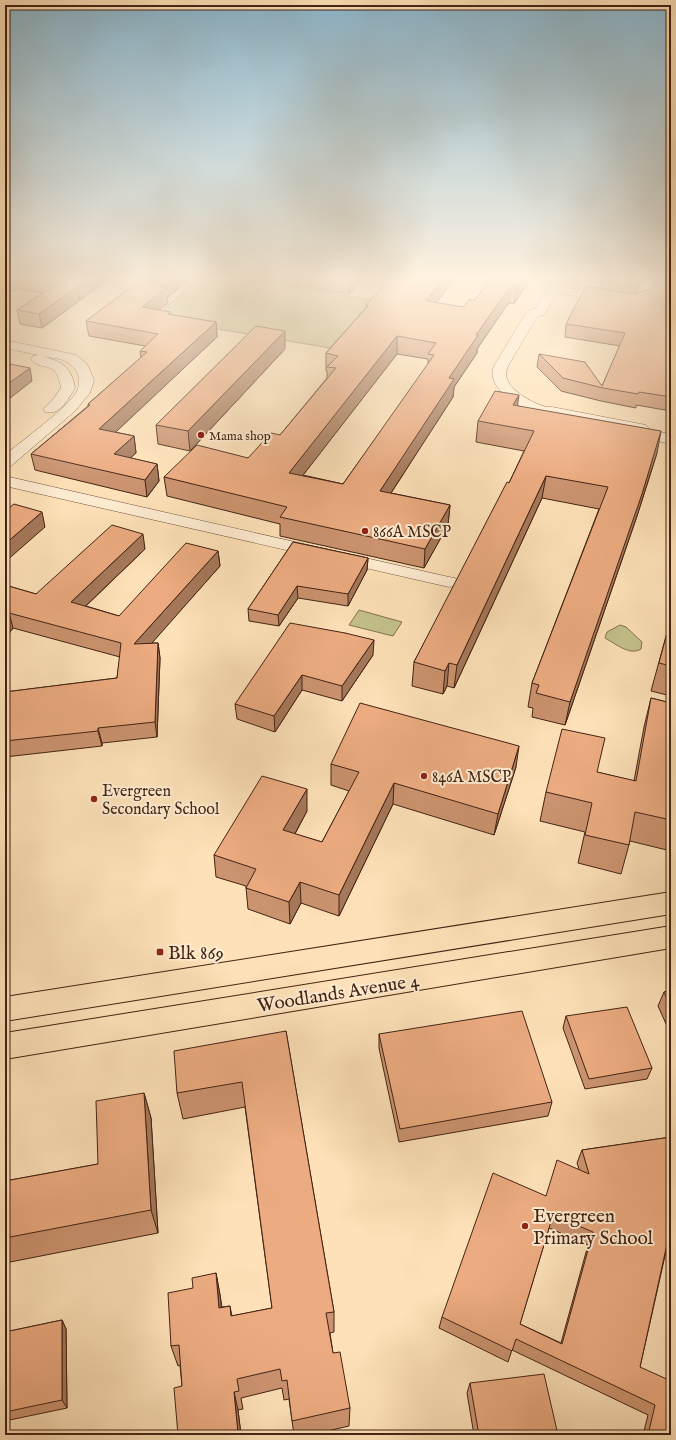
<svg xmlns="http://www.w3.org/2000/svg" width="676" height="1440" font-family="'IM FELL English',serif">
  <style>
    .green { fill: #c5c18b; stroke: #847250 }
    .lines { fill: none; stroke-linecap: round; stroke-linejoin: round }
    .minor-casing { stroke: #72523d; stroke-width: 1 }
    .major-casing { stroke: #432314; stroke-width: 2 }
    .minor { fill: #feecd1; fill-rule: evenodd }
    .major { fill: #fee1b8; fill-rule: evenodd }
    .wall { fill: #cb936f; stroke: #432314; fill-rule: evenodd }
    .shaded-wall { fill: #a5785a; stroke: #432314 }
    .building { fill: #ecab81; stroke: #432314; fill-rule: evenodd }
    .poi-dot { fill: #8f2418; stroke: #feecd1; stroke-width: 1.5 }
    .labels { text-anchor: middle; stroke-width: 4; stroke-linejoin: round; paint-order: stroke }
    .far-poi-label { font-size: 13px; fill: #432314; stroke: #feecd1; text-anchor: start }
    .poi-label { font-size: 16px; fill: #432314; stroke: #feecd1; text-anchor: start }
    .near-poi-label { font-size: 19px; fill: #432314; stroke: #feecd1; text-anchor: start }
    .near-street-label { font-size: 19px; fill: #432314; stroke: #feecd1 }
  </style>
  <rect width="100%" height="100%" fill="#fee1b8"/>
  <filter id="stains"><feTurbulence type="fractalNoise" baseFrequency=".005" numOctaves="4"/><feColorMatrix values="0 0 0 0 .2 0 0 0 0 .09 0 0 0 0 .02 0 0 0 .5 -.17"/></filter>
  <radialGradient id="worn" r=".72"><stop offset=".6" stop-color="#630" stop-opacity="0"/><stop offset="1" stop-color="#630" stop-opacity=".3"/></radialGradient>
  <g class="green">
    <path d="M201,278H236L373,300L330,348L153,318Z"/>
    <path d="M359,610L402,622L393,636L349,625Z"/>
    <path d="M620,625L626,627L642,642L641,649C630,656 616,644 605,638L607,632Z"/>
  </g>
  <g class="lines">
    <defs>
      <g id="minor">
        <path d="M555,278H567L562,287L629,297L636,296L644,278H656L645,301L629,305L557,293L544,315L538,316L535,320L508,366C506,371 505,377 508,381C512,392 541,409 552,407L646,425L649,428L647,430L671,434V444L627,434L624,431L625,430L571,419C555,428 481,396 494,366L524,316L529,310L535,309Z"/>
        <path d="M5,340L76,355L87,364L94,380L90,393L75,411L11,466L5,468V455C20,442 70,406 77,391C82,379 78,368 67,362C61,358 50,358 43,356C63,363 71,366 75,388C68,399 60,416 45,412L43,409L54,398L61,388C56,357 41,373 31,359L33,356L38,355L5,348Z"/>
        <path d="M5,476L449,577L455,578L458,582L455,586L449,587L5,486Z"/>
      </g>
      <g id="major">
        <path d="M671,892V914L5,1021V997Z"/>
        <path d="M671,926V948L5,1059V1033Z"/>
      </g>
    </defs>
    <use href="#minor" class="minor-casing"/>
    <use href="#major" class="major-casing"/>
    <use href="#minor" class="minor"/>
    <use href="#major" class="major"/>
  </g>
  <g class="wall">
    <path d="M5,278H111L80,300H79V301L42,328L20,324L17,310L43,293L18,289L14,291H11Z"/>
    <path d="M143,278H190L167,298L168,303L159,310L172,315L216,322L217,337L115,432L134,436L136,453L130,458L157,464L159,481L147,497L35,470L31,454L88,406V404L141,358L140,351L145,346L89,336L86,321Z"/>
    <path d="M249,278H363L349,294Z"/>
    <path d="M491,278H531L514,304L509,303L505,308L477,349V353L454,387L453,397L391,493L450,505L448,525L424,568L280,536V524L167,496L164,477L248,458L280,435L327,378V371H326V353L366,308V305L436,303L463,307L475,300ZM397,354L428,359V365L343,484L303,475Z"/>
    <path d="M603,278H641L639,285L636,293L648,290L671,278V411L636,405V408L601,401L561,391L537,367L539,354L602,386L620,346L565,337L566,324L600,289L601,281Z"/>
    <path d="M285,349L190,451L158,444L156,425Z"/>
    <path d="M517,406L657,453L637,516L565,725L532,717L533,708L528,707L532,683L599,509L542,498L454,688L447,686L443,694L412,686L414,662L509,483L524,451L476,442L478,421Z"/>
    <path d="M293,542L368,558L367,570L348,606L298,598L279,626L249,621L248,609Z"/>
    <path d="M145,549L86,606L119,616L218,551L220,566L151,643H158L160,658L157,737L102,743V746L5,757V692L117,678L120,657L13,628L5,639V585L36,594Z"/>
    <path d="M671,618V696L651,691Z"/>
    <path d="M345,633L373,655L342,701L302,690L275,732L237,719L235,704Z"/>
    <path d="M651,698L671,703V851L630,841L621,874L578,863L585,832L540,821L546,792L597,772L634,781L644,727Z"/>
    <path d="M331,764L516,767L494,835L393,804L339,916L301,903L290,924L248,909L246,888V886L216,877L214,855L307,811L295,834L322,842L349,791L331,785Z"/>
    <path d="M671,990V1035L658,1006L664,992Z"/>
    <path d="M566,1016L652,1068L647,1079L585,1089L563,1028Z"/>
    <path d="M286,1031L334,1312V1332L330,1333L333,1353L350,1408L349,1426L310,1435H294L289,1399L284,1400L282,1388L241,1398L243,1409L238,1410L241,1435H178L182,1386L180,1365L178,1366L171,1346L193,1288L216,1273L220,1295L222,1307L230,1306L232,1316L272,1308L245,1107L183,1119L177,1093Z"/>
    <path d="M379,1034L552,1102L548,1116L399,1142L379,1048Z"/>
    <path d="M144,1093L151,1118L158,1233L5,1263V1181L98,1164Z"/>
    <path d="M671,1137V1246L667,1247L640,1367L671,1435H643L648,1415L512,1350L508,1362L439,1328L442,1317L546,1196L579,1169L577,1163L582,1150ZM549,1228L588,1245L561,1343L520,1324Z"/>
    <path d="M62,1320L66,1329L67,1408L5,1421V1332Z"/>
    <path d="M470,1383L558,1435H474L467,1393Z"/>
  </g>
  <g class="shaded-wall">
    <path d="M7,278H8L11,291L5,295V279Z"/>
    <path d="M12,278H16L18,289L14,291Z"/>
    <path d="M90,278H111L80,300L78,286Z"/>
    <path d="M172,278H190L167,298L168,303L144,322L142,307L161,287Z"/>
    <path d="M349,278H363L349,294Z"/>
    <path d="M444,278H455L425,318L426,301Z"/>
    <path d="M522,278H531L514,304L516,287Z"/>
    <path d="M640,278H641L639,285L635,295H629L631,286Z"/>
    <path d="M77,287L79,301L42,328L39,314Z"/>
    <path d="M511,287L509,303L505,308L477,349V353L454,387L453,397L380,510V491L449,378L476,335L507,291Z"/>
    <path d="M216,322L217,337L102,445L99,429Z"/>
    <path d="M285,331V349L190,451L188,431Z"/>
    <path d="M397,336V354L290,492L289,473Z"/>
    <path d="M30,368L32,381L5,402V386Z"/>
    <path d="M519,395L516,416L513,405Z"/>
    <path d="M661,431L657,453L637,516L565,725L570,702Z"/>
    <path d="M134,436L136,453L116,471L114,454Z"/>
    <path d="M157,464L159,481L147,497L145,480Z"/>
    <path d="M546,476L542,498L454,688L457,665Z"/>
    <path d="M450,505L448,525L424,568L425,549Z"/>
    <path d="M42,512L45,527L5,562V544Z"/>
    <path d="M143,534L145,549L74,617L71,602Z"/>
    <path d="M218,551L220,566L137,660L134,644Z"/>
    <path d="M368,558L367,570L348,606V594Z"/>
    <path d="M297,586L298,598L279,626L278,615Z"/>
    <path d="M9,613L13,628L5,639V619Z"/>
    <path d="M374,640L373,655L342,701V686Z"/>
    <path d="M158,643L160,658L157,737L155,722Z"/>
    <path d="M449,663L447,686L443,694L445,671Z"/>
    <path d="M302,675V690L275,732L274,716Z"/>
    <path d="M98,728L102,743V746L98,731Z"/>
    <path d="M519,746L516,767L494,835L498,814Z"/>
    <path d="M394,783L393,804L339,916V895Z"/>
    <path d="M307,789V811L285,852L283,830Z"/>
    <path d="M300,882L301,903L290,924L289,902Z"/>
    <path d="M144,1093L151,1118L158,1233L151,1210Z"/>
    <path d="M216,1273L220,1295L224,1329L219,1308Z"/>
    <path d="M62,1320L66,1329L67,1408L62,1400Z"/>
    <path d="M234,1392L238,1410L241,1435H238V1433Z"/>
  </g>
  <g class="building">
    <path d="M31,278H90L78,286H76L77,287L39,314L17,310L58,283Z"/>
    <path d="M143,278H172L161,287L166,288L142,307L171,312L168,314L216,322L99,429L134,436L114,454L157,464L145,480L31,454L90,405L88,404L147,352L140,351L158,334L86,321Z"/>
    <path d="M391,278H444L426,301L463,307L469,300H475L491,278H522L516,287H511L507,291L476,335H478L449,378L454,379L380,491L450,505L425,549L280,517L287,507L164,477L197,445L248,458L271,433L280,435L336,368L327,367L338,356L326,353L368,306L366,305ZM397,336L436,343L428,354L434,355L343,484L289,473Z"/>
    <path d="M603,278H640L637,285L631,286L601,281Z"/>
    <path d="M654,278H671V397L639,392L638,394L603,388L563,378L539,354L585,362L602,386L625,333L566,324L586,286L632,294L648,290Z"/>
    <path d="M256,326L285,331L188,431L156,425Z"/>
    <path d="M5,363L30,368L5,386Z"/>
    <path d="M495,391L519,395L513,405L661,431L642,494L570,702L536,693L539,685L532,683L608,487L546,476L457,665L449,663L445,671L414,662L507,482L509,483L534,431L478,421Z"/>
    <path d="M14,504L42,512L5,544V511Z"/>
    <path d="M112,525L143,534L71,602L119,616L186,543L218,551L134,644L158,643L155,722L98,728V731L5,741V692L117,678L121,643L9,613L5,619V585L36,594Z"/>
    <path d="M293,542L368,558L348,594L297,586L278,615L248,609Z"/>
    <path d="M671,618V666L659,663Z"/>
    <path d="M290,623L345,633L374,640L342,686L302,675L274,716L235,704Z"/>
    <path d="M651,698L671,703V820L635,812L629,845L585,835L592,803L546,792L562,729L605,738L597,772L636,781Z"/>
    <path d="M360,703L519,746L498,814L394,783L339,895L300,882L289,902L246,888L256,869L214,855L262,776L307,789L283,830L322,842L359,772L331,764Z"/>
    <path d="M671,990V1007L664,992Z"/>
    <path d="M627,1007L652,1068L589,1079L566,1016Z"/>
    <path d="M522,1011L552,1102L400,1129L379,1034Z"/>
    <path d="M286,1031L334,1312L326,1313L333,1353L340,1352L350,1408L292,1421L287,1380L282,1381L280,1369L237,1379L239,1391L234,1392L238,1433L229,1435H178L174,1388L182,1386L179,1345L171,1346L168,1293L193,1288L192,1278L216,1273L219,1308L230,1306L231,1316L272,1308L242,1082L177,1093L174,1051Z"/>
    <path d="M144,1093L151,1210L5,1238V1181L98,1164L96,1101Z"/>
    <path d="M671,1137V1235H669L640,1367L671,1381V1435H648L655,1405L516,1339L512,1351L442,1317L493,1173L546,1196L557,1160L589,1174L582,1150ZM553,1215L593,1232L562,1344L520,1324Z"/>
    <path d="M62,1320V1400L5,1412V1332Z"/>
    <path d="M544,1374L558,1435H479L470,1383Z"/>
  </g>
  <linearGradient id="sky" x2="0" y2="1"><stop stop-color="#8bb8d0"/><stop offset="0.58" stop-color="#fff2df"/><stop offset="1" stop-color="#fff2df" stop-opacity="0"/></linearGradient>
  <rect width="676" height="480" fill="url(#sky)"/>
  <g class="poi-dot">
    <circle cx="201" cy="435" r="4"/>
    <circle cx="365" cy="531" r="4"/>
    <circle cx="424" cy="776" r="4"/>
    <circle cx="94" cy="799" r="4"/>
    <rect x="156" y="948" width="8" height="8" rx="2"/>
    <circle cx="525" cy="1226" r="4"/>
  </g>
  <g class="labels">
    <g class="far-poi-label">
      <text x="209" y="440">Mama shop</text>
    </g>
    <g class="poi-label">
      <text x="373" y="537">866A MSCP</text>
      <text x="432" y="782">846A MSCP</text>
      <text x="102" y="796">Evergreen<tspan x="102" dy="18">Secondary School</tspan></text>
    </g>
    <g class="near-poi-label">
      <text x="168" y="959">Blk 869</text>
      <text x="533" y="1222">Evergreen<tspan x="533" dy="22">Primary School</tspan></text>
    </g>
    <g class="near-street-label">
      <text transform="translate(338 992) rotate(-9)" y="7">Woodlands Avenue 4</text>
    </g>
  </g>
  <rect width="676" height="1440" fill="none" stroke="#fee1b8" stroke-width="20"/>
  <rect x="6" y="6" width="664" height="1428" fill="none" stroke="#432314" stroke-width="2"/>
  <rect x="10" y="10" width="656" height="1420" fill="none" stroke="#432314"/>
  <rect width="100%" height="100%" filter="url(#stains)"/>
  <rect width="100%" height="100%" fill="url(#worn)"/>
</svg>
